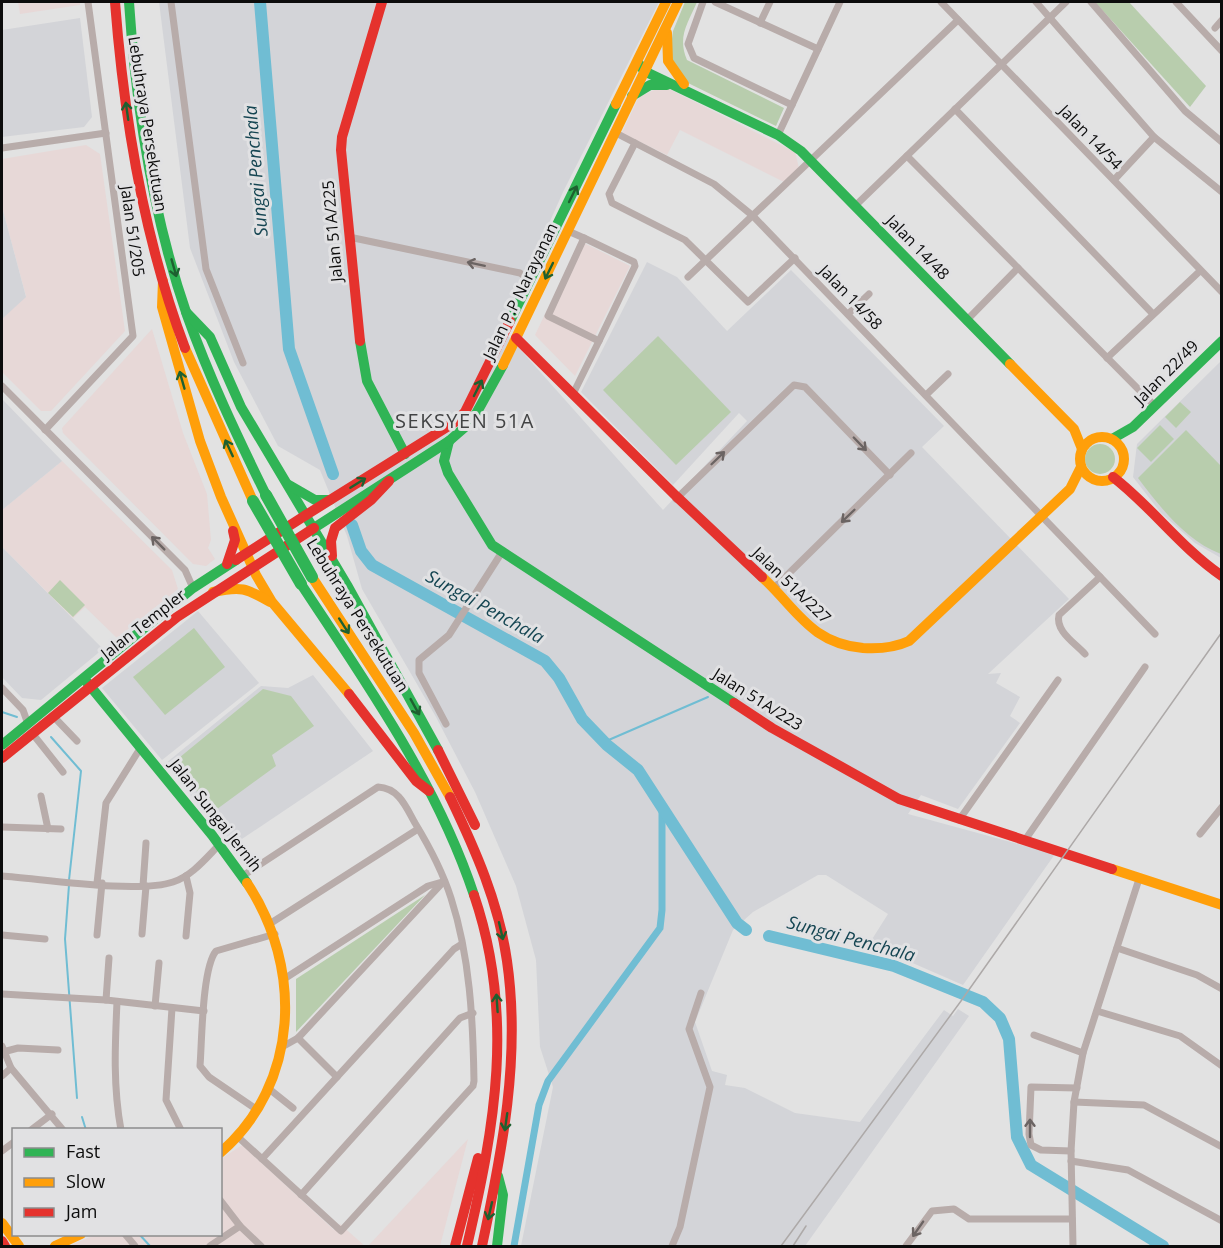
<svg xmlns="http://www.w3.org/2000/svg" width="1223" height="1248" font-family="'Open Sans',sans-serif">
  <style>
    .commercial { fill: #e7d8d7 }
    .built { fill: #d3d4d8 }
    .green { fill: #b8cdad }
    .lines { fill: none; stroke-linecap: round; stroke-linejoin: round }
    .stream { stroke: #70bdd3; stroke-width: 2 }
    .canal { stroke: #70bdd3; stroke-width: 7 }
    .river { stroke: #70bdd3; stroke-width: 12 }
    .street { stroke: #b8acaa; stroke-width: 7 }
    .fast { stroke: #30b455; stroke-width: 10 }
    .slow { stroke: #ff9f0a; stroke-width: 10 }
    .jam { stroke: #e5322d; stroke-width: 10 }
    .tram { stroke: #ada9a8; stroke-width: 1.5 }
    .fast-bridge { stroke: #30b455; stroke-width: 12 }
    .oneway { stroke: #1e6030 }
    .oneway2 { stroke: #6b6463 }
    .labels { text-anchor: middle; stroke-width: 6; stroke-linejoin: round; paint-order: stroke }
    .street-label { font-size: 16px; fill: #0c0c0c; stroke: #e1e1e3 }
    .water-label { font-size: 18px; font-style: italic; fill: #154552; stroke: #e1e1e3 }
    .quarter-label { font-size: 20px; letter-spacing: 1.5px; fill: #424344; stroke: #e1e1e3 }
  </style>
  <rect width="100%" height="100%" fill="#e2e2e2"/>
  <g class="commercial">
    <path d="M18,2H80V5L20,14Z"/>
    <path d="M663,86L795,152L799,168L786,183L680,130L667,155L622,133L639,97Z"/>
    <path d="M86,145L100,154L125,331L51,411H41L2,372V319L26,296L2,207V159Z"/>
    <path d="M580,241L630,266L575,376L535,335Z"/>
    <path d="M152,329L183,433L207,494L211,540L208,548L215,559L206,566L193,564L63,433L62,428Z"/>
    <path d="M62,461L172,570L178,589L117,638L85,607L73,618L2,547V510Z"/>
    <path d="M468,1139L440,1246H368Z"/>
    <path d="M242,1145L334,1230L340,1224L365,1246H69L95,1235L220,1234L221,1159Z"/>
  </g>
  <g class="built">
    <path d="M159,2H659L563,192L502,329L663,510L747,421L739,413L673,485L581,392L647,262L677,277L727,331L791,270L944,426L922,447L1069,599L988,674L1001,673L996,683L1020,697L1010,716L1020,723L958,809L921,795L908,814L1055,854L963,985L869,944L888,914L826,875H818L753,912L733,930L695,1022L712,1071L727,1075L725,1085L745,1088L795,1113L860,1122L944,1010L953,1016L958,1009L969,1016L805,1246H521L553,1087L540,1047L536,960L516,886L475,792L436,717L362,589L347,536L320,470L278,446L234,362L190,248Z"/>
    <path d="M80,18L92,117L84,127L2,137V30Z"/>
    <path d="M2,207L26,297L2,319Z"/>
    <path d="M1221,361V558L1195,543L1161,513L1133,477L1137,444Z"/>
    <path d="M2,399L62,461L2,510Z"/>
    <path d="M2,547L103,649L41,700L22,698L2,677Z"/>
    <path d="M198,611L259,683L162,760L102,688Z"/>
    <path d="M313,675L373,751L230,847L166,763L261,686L288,688Z"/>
  </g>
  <g class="green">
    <path d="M685,2H697C688,23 677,37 687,60L784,108L776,126L688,83L672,59L671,46L673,31Z"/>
    <path d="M1095,2H1129L1206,86L1190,107Z"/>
    <path d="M658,336L731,412L676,465L603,390Z"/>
    <path d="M1180,402L1191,412L1176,428L1165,417Z"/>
    <path d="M1160,425L1174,439L1151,462L1137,448Z"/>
    <path d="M1186,430L1221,466V554C1186,541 1160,507 1138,478Z"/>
    <circle cx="1100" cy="459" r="15"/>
    <path d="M60,580L85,605L73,617L48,593Z"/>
    <path d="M194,628L225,667L165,715L133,677Z"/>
    <path d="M263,689L291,696L314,726L272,755L276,766L213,812L174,762Z"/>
    <path d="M425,895L296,1032V979Z"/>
  </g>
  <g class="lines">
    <g class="stream">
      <path d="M2,712L17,717"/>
      <path d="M51,737L81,771L69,880"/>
      <path d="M604,742L708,697"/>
      <path d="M69,885L65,939L77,1098"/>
      <path d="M82,1117L86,1130"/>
      <path d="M139,1234L150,1246"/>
    </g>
    <path class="canal" d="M514,1246L539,1105L548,1081L660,928L662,910V807"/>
    <g class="river">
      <path d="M260,2L289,349L333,474"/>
      <path d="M352,525L361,551L372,565L545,661L559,678L582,719L607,745L638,770L737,923L746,930"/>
      <path d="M769,936L894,966L983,1002L1000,1018L1009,1039L1017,1137L1031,1165L1163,1246"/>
    </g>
    <g class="street">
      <path d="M171,2L206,269L243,363"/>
      <path d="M703,2L688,44L694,58L792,105"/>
      <path d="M715,2L818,49"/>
      <path d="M941,2L1222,292"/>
      <path d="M1036,2L1154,137L1222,192"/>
      <path d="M1091,2L1185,111L1222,142"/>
      <path d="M1176,2L1222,51"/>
      <path d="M760,23L770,2"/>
      <path d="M1215,28L1222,20"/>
      <path d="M955,109L1153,314"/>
      <path d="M614,132L714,184L753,216L1155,634"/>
      <path d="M778,135L840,2"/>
      <path d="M635,143L609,194L612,203L685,240L748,302L795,258"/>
      <path d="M2,148L106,133"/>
      <path d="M907,156L1155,406"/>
      <path d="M1114,180L1154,137"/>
      <path d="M855,206L1066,2"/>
      <path d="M568,231L584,238"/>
      <path d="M349,237L520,273L531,281"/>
      <path d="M584,238L634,262L635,266L599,341L548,316Z"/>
      <path d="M688,277L958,20"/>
      <path d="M848,314L869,294"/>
      <path d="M966,321L1018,268"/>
      <path d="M1107,358L1200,271"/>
      <path d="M2,386L185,570L193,588"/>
      <path d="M573,394L599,341"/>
      <path d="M926,395L948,374"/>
      <path d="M45,430L133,336L88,2"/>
      <path d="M676,499L794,385L805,387L890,475"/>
      <path d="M774,588L911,453"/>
      <path d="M1085,654C1075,643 1055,631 1059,615L1100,577"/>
      <path d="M2,688L23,710L28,724"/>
      <path d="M53,716L77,741"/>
      <path d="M446,724L419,673V660L449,635L502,552"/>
      <path d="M32,733L63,772"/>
      <path d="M41,796L48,829"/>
      <path d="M959,820L1058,680"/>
      <path d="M2,827L61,829"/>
      <path d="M1200,834L1222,807"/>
      <path d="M1025,840L1145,667"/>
      <path d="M2,876C43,879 137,894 173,882C192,876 206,858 220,844"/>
      <path d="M186,876L190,893L186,936"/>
      <path d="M97,883L106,803L141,747"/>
      <path d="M143,886L146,843"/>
      <path d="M271,923L418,829"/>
      <path d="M142,934L146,886"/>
      <path d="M2,935L45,939"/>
      <path d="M97,935L102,883"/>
      <path d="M1117,948L1197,975L1222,989"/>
      <path d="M284,979L428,886L442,882"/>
      <path d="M2,994L106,1000L204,1011"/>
      <path d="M106,1000L109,958"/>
      <path d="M117,1002C115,1045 113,1087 121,1130"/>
      <path d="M155,1006L159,963"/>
      <path d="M172,1008L166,1100L181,1130"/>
      <path d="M1097,1011L1180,1036L1222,1066"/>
      <path d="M1034,1035L1083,1053"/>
      <path d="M298,1038L337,1077"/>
      <path d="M2,1046L11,1068L63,1130"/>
      <path d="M282,1047L298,1038L444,881"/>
      <path d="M3,1052L18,1048L58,1050"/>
      <path d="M2,1076L11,1068"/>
      <path d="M268,1088L293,1108"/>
      <path d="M1074,1102L1144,1105L1222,1147"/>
      <path d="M256,1109L209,1077L200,1066C202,1041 202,968 216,951L275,934"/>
      <path d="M31,1130L52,1114"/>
      <path d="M238,1137L341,1231L473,1086L474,1081C473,1020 470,957 451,898C443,873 429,846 415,823C406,807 399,788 378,787L244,875"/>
      <path d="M2,1151L14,1142"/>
      <path d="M1071,1151L1041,1150L1031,1145L1029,1134L1031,1087L1077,1088"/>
      <path d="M262,1159L454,949L462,944"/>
      <path d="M1071,1161L1128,1170L1222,1221"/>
      <path d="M301,1195L460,1018L473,1013"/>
      <path d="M220,1200L240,1226L261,1246"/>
      <path d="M125,1234L135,1246"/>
      <path d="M210,1246L240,1226"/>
      <path d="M672,1246L680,1227L710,1087L689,1029L701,993"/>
      <path d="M906,1246L932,1211L954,1209L969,1219H1072"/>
      <path d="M1073,1246L1071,1151L1074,1102L1083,1053L1139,879"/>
    </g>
    <g class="fast">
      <path d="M129,2C136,108 152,214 187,315C209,377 237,436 266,495"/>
      <path d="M640,65L644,71L778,135L801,151L1010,364"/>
      <path d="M632,96L650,85H667"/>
      <path d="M186,312L210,337L241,407L347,585L438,750"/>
      <path d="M510,321L616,104"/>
      <path d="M360,341L367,381L405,454"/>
      <path d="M1112,439L1133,427L1222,341"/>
      <path d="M449,441L444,461L448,473L492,545L734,703"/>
      <path d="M289,485L315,500H330"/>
      <path d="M314,528L449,441L472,421L503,365"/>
      <path d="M301,584C366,683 436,781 474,895"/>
      <path d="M86,681L212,835L247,883"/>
      <path d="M2,745L193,588L236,560"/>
      <path d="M497,1246L503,1195L498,1176"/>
    </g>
    <g class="slow">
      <path d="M667,33L668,61L684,84"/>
      <path d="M616,104L666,2"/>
      <path d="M163,281L162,307L200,441L221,497L256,575L272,602L349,694"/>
      <path d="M185,348L253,501"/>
      <path d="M1010,364L1074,429L1082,449"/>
      <path d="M503,365L678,2"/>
      <circle cx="1102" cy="459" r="22"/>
      <path d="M312,577L414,733L450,797"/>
      <path d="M762,577C797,609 810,643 863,648C879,649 894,648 909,641L1070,489L1081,467"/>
      <path d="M213,592C241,586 246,588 270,602"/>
      <path d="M1112,869L1222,905"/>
      <path d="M220,1153C300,1084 303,967 247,883"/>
      <path d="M2,1223L19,1246"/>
      <path d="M55,1246L81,1234"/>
    </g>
    <g class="jam">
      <path d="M115,2C124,119 143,237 185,348"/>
      <path d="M516,338L676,496L762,577"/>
      <path d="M360,341L341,150L342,137L382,2"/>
      <path d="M1113,477C1152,507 1181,548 1222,576"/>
      <path d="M306,515L455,422L465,412L510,321"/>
      <path d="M332,556L331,541L335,528L371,500L389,481"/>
      <path d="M236,560L306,515"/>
      <path d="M227,564L235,540L233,531"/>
      <path d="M349,694L416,781L429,791"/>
      <path d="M734,703L772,728L899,799L1112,869"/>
      <path d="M438,750L475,825"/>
      <path d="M2,758L177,617L314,528"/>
      <path d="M450,797C475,849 499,903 507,961C521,1057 502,1152 482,1246"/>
      <path d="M2,1241L5,1246"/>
      <path d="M455,1246L478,1158"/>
      <path d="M467,1246C495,1126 515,1015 474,895"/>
    </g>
    <g class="tram">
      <path d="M781,1246L961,1001L1222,632"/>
      <path d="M793,1246L806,1226"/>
    </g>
    <g class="fast-bridge">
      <path d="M266,495L312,577"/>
      <path d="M253,501L301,584"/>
    </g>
  </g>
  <defs><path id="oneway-shaft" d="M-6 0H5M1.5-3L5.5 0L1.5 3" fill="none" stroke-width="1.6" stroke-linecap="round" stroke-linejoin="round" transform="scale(1.5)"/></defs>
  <g class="oneway">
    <use href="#oneway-shaft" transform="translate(127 111) rotate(-98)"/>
    <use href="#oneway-shaft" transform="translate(573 194) rotate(-64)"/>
    <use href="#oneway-shaft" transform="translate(174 268) rotate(74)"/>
    <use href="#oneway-shaft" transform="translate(549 271) rotate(116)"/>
    <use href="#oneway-shaft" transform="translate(182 380) rotate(-106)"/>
    <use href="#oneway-shaft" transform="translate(478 388) rotate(-63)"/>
    <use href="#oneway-shaft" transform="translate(229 448) rotate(-115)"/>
    <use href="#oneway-shaft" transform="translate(358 483) rotate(-32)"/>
    <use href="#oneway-shaft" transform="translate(344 626) rotate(57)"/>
    <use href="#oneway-shaft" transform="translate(415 707) rotate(61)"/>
    <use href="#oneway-shaft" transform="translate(501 931) rotate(77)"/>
    <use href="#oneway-shaft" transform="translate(497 1003) rotate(-94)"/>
    <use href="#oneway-shaft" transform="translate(506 1122) rotate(98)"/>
    <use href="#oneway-shaft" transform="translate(490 1211) rotate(103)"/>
  </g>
  <g class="oneway2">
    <use href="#oneway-shaft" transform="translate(476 264) rotate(-168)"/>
    <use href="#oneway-shaft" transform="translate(860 444) rotate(46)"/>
    <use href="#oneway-shaft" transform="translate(718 458) rotate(-44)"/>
    <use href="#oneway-shaft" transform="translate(848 516) rotate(136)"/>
    <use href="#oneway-shaft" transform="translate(158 543) rotate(-135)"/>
    <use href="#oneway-shaft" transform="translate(1030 1128) rotate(-90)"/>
    <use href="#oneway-shaft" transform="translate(918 1229) rotate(125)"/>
  </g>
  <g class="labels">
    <g class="street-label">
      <text transform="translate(148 124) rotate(81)" y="6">Lebuhraya Persekutuan</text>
      <text transform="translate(1091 137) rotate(46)" y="6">Jalan 14/54</text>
      <text transform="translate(133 231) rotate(82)" y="6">Jalan 51/205</text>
      <text transform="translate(332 231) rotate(-95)" y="6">Jalan 51A/225</text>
      <text transform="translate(918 247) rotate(46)" y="6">Jalan 14/48</text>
      <text transform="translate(520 291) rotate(-64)" y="6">Jalan P.P Narayanan</text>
      <text transform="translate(851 297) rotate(46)" y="6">Jalan 14/58</text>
      <text transform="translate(1166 372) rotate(-45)" y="6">Jalan 22/49</text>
      <text transform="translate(792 585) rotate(44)" y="6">Jalan 51A/227</text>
      <text transform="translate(358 615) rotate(58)" y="6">Lebuhraya Persekutuan</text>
      <text transform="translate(143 624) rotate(-38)" y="6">Jalan Templer</text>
      <text transform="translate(758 699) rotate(32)" y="6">Jalan 51A/223</text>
      <text transform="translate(216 815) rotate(52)" y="6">Jalan Sungai Jernih</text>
    </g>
    <g class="water-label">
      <text transform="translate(256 171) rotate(-95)" y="6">Sungai Penchala</text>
      <text transform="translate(485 607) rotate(29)" y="6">Sungai Penchala</text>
      <text transform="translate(851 939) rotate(15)" y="6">Sungai Penchala</text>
    </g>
    <g class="quarter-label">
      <text x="465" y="428">SEKSYEN 51A</text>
    </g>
  </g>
  <rect width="1223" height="1248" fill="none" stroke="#0c0c0c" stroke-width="6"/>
  <rect x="12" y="1128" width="210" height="108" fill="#e1e1e3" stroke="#8c8c8d" stroke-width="1.5"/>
  <rect x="24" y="1148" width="30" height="9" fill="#30b455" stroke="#8c8c8d" stroke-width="1.5"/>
  <text x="66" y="1158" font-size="18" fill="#0c0c0c">Fast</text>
  <rect x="24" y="1178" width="30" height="9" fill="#ff9f0a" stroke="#8c8c8d" stroke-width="1.5"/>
  <text x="66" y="1188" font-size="18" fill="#0c0c0c">Slow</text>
  <rect x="24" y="1208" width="30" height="9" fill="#e5322d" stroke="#8c8c8d" stroke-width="1.5"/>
  <text x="66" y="1218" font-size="18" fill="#0c0c0c">Jam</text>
</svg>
